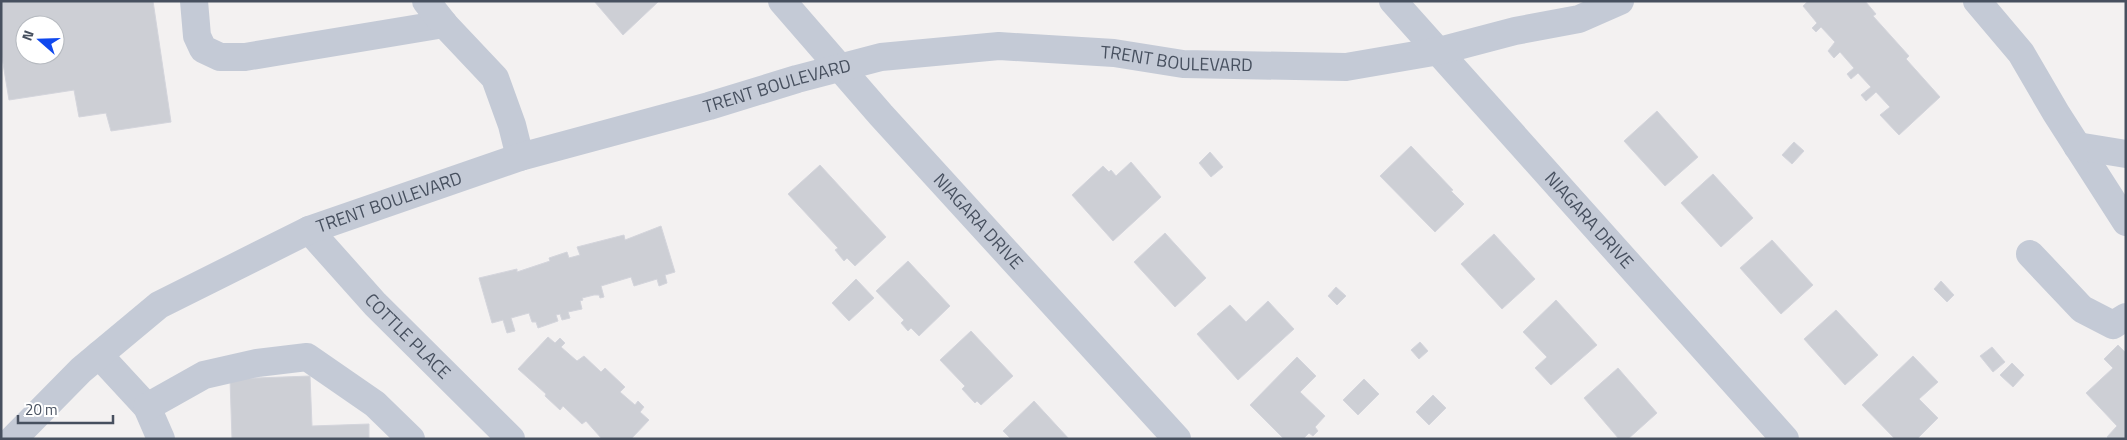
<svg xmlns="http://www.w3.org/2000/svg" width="2127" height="440" font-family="'Titillium Web',sans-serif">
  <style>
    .building { fill: #cdcfd5; stroke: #d4d5dc; fill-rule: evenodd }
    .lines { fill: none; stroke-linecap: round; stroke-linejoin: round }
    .minor { stroke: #c4cad6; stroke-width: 28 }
    .labels { text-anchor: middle; stroke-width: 4; stroke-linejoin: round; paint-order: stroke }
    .street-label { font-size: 18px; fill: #47505f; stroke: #fff }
  </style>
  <rect width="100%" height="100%" fill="#f3f1f1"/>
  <g class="building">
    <path d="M1,1H153L171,122L111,131L106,113L79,117L74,90L9,100L1,51ZM25,25H55V55H25Z"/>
    <path d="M594,1H659L623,35Z"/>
    <path d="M1808,1H1865L1876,14L1873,16L1909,56L1906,59L1940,97L1899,135L1880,115L1890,107L1876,92L1866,101L1861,95L1871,87L1858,73L1851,79L1847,74L1854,68L1840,52L1834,58L1828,51L1835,42L1821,27L1816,32L1812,28L1817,23L1803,6Z"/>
    <path d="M1657,111L1698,157L1665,186L1624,141Z"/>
    <path d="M1794,142L1804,151L1792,164L1782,155Z"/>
    <path d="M1411,146L1453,190L1451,191L1464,204L1435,232L1380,176Z"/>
    <path d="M1210,152L1223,167L1211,177L1199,163Z"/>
    <path d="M1131,162L1161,197L1113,241L1072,195L1103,166L1109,172L1111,170L1116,176Z"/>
    <path d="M820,165L886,237L855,266L847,258L844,261L835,250L838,248L788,194Z"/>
    <path d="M1713,174L1753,218L1721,247L1681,203Z"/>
    <path d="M661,226L675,272L665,275L667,283L659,286L657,279L634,286L631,277L601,286L604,297L600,298L599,295H594L582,298L583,300L580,301L582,309L568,312L570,318L562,320L560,314L556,315L558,321L538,328L536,322H532L529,313L511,318L515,331L507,333L503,320L492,323L479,278L517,269V272L550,261L549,258L567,252L569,258L580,255L577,247L624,235L625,240Z"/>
    <path d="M1165,233L1206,278L1175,307L1134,262Z"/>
    <path d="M1494,234L1535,279L1502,309L1461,264Z"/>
    <path d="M1772,240L1813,285L1781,314L1740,268Z"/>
    <path d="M908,261L950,306L919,336L911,328L908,331L901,323L904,320L876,291Z"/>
    <path d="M856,279L874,298L849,321L832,303Z"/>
    <path d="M1941,281L1954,295L1947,302L1934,289Z"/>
    <path d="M1336,287L1346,296L1337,305L1328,296Z"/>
    <path d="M1556,300L1597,345L1551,385L1535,368L1547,357L1523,332Z"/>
    <path d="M1268,301L1294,329L1238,380L1197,334L1230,305L1246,322Z"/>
    <path d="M1836,310L1878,355L1845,385L1804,339Z"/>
    <path d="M971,331L1013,376L981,405L977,401L975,403L962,389L965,386L940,360Z"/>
    <path d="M548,337L555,343L560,338L565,343L561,347L577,361L584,356L601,372L605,368L625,387L620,392L635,405L638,401L644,407L640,412L649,420L631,439H602L586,421L582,424L563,406L560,410L545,396L546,394L518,369Z"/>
    <path d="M1420,342L1428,351L1419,359L1411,350Z"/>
    <path d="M2118,345L2126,353V439H2109L2107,437L2117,426L2086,393L2113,368L2104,359Z"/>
    <path d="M1992,347L2005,362L1993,372L1980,356Z"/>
    <path d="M1913,356L1938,382L1919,399L1938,418L1917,439H1895L1862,405Z"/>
    <path d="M1297,357L1316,376L1300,392L1325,416L1315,427L1318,431L1313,436L1309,433L1303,439H1284L1250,405Z"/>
    <path d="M2012,363L2024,375L2013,387L2000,375Z"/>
    <path d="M1618,368L1657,413L1628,439H1619L1584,398Z"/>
    <path d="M310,376L312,426L369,424V439H232L230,379Z"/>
    <path d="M1364,379L1379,394L1358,415L1343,400Z"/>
    <path d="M1433,395L1446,408L1429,425L1416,412Z"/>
    <path d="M1034,401L1069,439H1011L1003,431Z"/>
  </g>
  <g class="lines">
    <g class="minor">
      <path d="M194,1L197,36L203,49L220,57H245L444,24"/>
      <path d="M426,1L444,24L495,78L512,125L520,157"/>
      <path id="s1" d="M782,1L881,115L1177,439"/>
      <path id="s2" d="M1393,1L1785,439"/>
      <path d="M1977,1L2021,53L2056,113L2126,222"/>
      <path d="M2077,146L2126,154"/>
      <path id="s3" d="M309,230L375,304L511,439"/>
      <path d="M2030,254L2082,309L2113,325L2126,317"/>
      <path d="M99,355L147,407L161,439"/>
      <path d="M147,407L204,375L257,363L307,357L375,404L411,439"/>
      <path id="s4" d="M13,439L81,370L159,305L309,230L520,157L709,106L797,79L881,57L999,46L1114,53L1183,64L1346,67L1439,51L1515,31L1579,19L1620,1"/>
    </g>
  </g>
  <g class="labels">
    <g class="street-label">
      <text dy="6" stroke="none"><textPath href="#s4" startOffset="1261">TRENT BOULEVARD</textPath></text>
      <text dy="6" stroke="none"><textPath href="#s4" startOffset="856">TRENT BOULEVARD</textPath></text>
      <text dy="6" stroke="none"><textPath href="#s4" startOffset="451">TRENT BOULEVARD</textPath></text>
      <text dy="6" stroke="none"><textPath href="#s2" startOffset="294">NIAGARA DRIVE</textPath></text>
      <text dy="6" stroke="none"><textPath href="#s1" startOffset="295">NIAGARA DRIVE</textPath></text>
      <text dy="6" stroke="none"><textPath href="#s3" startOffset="145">COTTLE PLACE</textPath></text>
    </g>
  </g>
  <rect width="2127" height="440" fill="none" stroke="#47505f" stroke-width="5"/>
  <g transform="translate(40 40) rotate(290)"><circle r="24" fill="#ffffff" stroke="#b5b9bf"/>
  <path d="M0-4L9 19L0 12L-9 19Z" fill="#1048ee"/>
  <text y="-8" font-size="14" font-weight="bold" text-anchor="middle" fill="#47505f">N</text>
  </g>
  <path d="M18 415v8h95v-8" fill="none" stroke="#47505f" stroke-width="2.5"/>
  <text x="25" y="415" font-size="15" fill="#47505f" stroke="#ffffff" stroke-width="4" paint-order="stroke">20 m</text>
</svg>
